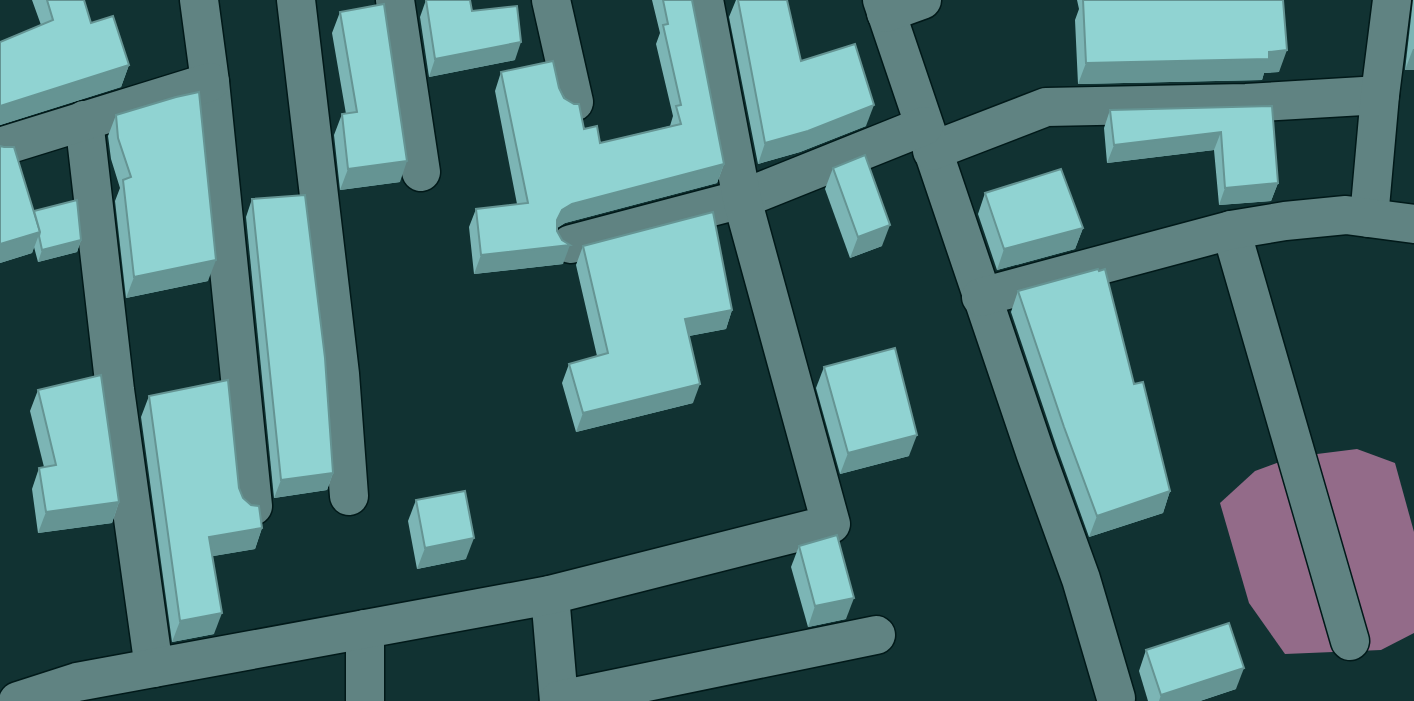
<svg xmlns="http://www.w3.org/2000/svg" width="1414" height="701" font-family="Rubik,sans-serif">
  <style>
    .water { fill: #936b89 }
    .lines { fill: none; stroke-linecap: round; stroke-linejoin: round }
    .street-casing { stroke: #011919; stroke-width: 41 }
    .street { stroke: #608382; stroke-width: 38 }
    .wall { fill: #7cb5b5 }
    .shaded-wall { fill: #659493 }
    .building { fill: #90d3d2; stroke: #659493; stroke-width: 2 }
  </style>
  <rect width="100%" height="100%" fill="#113232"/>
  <path class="water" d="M1357,449L1395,463L1414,532V633L1381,650L1285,654L1249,603L1220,503L1255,471L1293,457Z"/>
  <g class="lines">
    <defs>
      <g id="street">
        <path d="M199,0L210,82L253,506"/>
        <path d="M296,0L340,374L349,496"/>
        <path d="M395,0L421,172"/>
        <path d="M551,0L574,102"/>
        <path d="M882,0L1036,455L1081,579L1116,698"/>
        <path d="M886,13L922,0"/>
        <path d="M84,120L115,390L154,668"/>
        <path d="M0,147L210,82"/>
        <path d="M932,151L1046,107L1246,103L1380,95"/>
        <path d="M1369,218L1380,95L1392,0"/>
        <path d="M1231,230L1350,641"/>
        <path d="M571,244L742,199L924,126"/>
        <path d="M981,297L1231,230L1285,221L1346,215L1414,224"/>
        <path d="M550,595L559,701"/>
        <path d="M365,629V701"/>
        <path d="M559,700L876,635"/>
        <path d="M18,701L77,682L550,595L831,524L742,199L704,0"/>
      </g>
    </defs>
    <use href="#street" class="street-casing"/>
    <use href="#street" class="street"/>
  </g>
  <g class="wall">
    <path d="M32,0H84L91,23L129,65L121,87L0,125V42L41,25Z"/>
    <path d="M426,0L472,11L515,60L429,77L420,17Z"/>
    <path d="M652,0H692L724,164L717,183L565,223L557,228L563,264L474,274L469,227L476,209L517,204L495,91L501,72L559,88L584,129L600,143L670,126L673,116L656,44L660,33Z"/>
    <path d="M736,0H787L801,61L866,126L800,152L758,164L729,17Z"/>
    <path d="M1077,0H1283L1279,72L1264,73L1262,80L1078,84L1075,20L1079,9Z"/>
    <path d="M1413,0H1414V70H1405Z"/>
    <path d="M340,12L400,182L340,190L334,135L342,114H346L332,33Z"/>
    <path d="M1272,106L1278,183L1271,201L1219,205L1214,150L1107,163L1104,128L1110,110Z"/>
    <path d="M116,115L208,281L126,298L115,201L120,188L111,159L108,136Z"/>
    <path d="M0,146L34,211L81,240L77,252L38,262L34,247L32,253L0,263Z"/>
    <path d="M833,168L882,246L850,258L825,189Z"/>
    <path d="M985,193L1083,228L1075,249L997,270L978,214Z"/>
    <path d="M252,199L333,473L327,490L274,498L246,217Z"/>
    <path d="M583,246L732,310L726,329L689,336L693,403L576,432L562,383L569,364L597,356L576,265Z"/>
    <path d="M1018,291L1170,491L1163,513L1089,537L1057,448L1011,312Z"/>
    <path d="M824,367L909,456L840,474L816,388Z"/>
    <path d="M38,390L119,502L112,523L38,533L32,489L39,468L44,467L30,411Z"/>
    <path d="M149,396L239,488L243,498L262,528L255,549L213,556L214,634L172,642L141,417Z"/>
    <path d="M416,500L466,559L417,569L408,521Z"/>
    <path d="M799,546L846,619L808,627L791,567Z"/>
    <path d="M1146,650L1236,689L1200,701H1148L1139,671Z"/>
  </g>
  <g class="shaded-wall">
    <path d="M521,42L515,60L429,77L435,59Z"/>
    <path d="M1413,49H1414V70H1405Z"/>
    <path d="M1287,50L1279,72L1264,73L1262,80L1078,84L1086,63Z"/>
    <path d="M129,65L121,87L0,125V106Z"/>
    <path d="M874,105L866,126L800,152L758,164L765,143Z"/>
    <path d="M1221,132L1214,150L1107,163L1114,145Z"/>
    <path d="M407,161L400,182L340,190L348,169Z"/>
    <path d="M724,164L717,183L565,223L555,229L557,220L562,210L572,204Z"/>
    <path d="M1278,183L1271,201L1219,205L1225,188Z"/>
    <path d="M890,225L882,246L850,258L858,237Z"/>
    <path d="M1083,228L1075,249L997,270L1004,249Z"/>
    <path d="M40,232L32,253L0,263V244Z"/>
    <path d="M81,240L77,252L38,262L42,250Z"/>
    <path d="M570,245L563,264L474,274L481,255Z"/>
    <path d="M216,260L208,281L126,298L134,277Z"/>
    <path d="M732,310L726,329L678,338L685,319Z"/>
    <path d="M700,384L693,403L576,432L583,413Z"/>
    <path d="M917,435L909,456L840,474L848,453Z"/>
    <path d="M333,473L327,490L274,498L281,480Z"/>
    <path d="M1170,491L1163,513L1089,537L1097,516Z"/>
    <path d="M119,502L112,523L38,533L46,512Z"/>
    <path d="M262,528L255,549L202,558L209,537Z"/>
    <path d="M474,538L466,559L417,569L425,548Z"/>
    <path d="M854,598L846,619L808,627L815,606Z"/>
    <path d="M222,613L214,634L172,642L180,621Z"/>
    <path d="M1244,668L1236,689L1200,701H1159L1161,695Z"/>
  </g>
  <g class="building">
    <path d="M47,0H84L91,23L113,16L129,65L0,106V42L53,20Z"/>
    <path d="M426,0H470L472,11L517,6L521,42L435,59Z"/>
    <path d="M663,0H692L724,164L572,204L562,210L557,220V231L562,240L570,245L481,255L476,209L528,203L501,72L553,61L559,88L564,98L574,104H579L584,129L597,126L600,143L681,124L676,106L681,105L663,25L668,24Z"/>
    <path d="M738,0H787L801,61L855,44L874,105L808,131L765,143Z"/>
    <path d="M1083,0H1283L1287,50L1269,52V59L1086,63Z"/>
    <path d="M384,4L407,161L348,169L342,114L357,112L340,12Z"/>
    <path d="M199,92L216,260L134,277L123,180L131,177L118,138L116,115L176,97Z"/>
    <path d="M1272,106L1278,183L1225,188L1221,132L1114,145L1110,110Z"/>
    <path d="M0,146L4,147H14L40,232L0,244Z"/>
    <path d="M865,155L890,225L858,237L833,168Z"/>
    <path d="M1061,169L1083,228L1004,249L985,193Z"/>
    <path d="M305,195L325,358L333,473L281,480L252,199Z"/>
    <path d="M77,200L81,240L42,250L39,236L40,232L34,211Z"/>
    <path d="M713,212L732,310L685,319L700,384L583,413L569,364L608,353L583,246Z"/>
    <path d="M1098,269L1099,271L1105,269L1134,384L1143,382L1170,491L1097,516L1064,427L1018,291Z"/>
    <path d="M895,348L917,435L848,453L824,367Z"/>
    <path d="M101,375L119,502L46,512L39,468L56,465L38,390Z"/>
    <path d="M228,380L239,488L243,498L251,505L259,506L262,528L209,537L222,613L180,621L149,396Z"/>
    <path d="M465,491L474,538L425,548L416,500Z"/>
    <path d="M837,535L854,598L815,606L799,546Z"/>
    <path d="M1229,623L1244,668L1161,695L1146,650Z"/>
  </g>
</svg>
